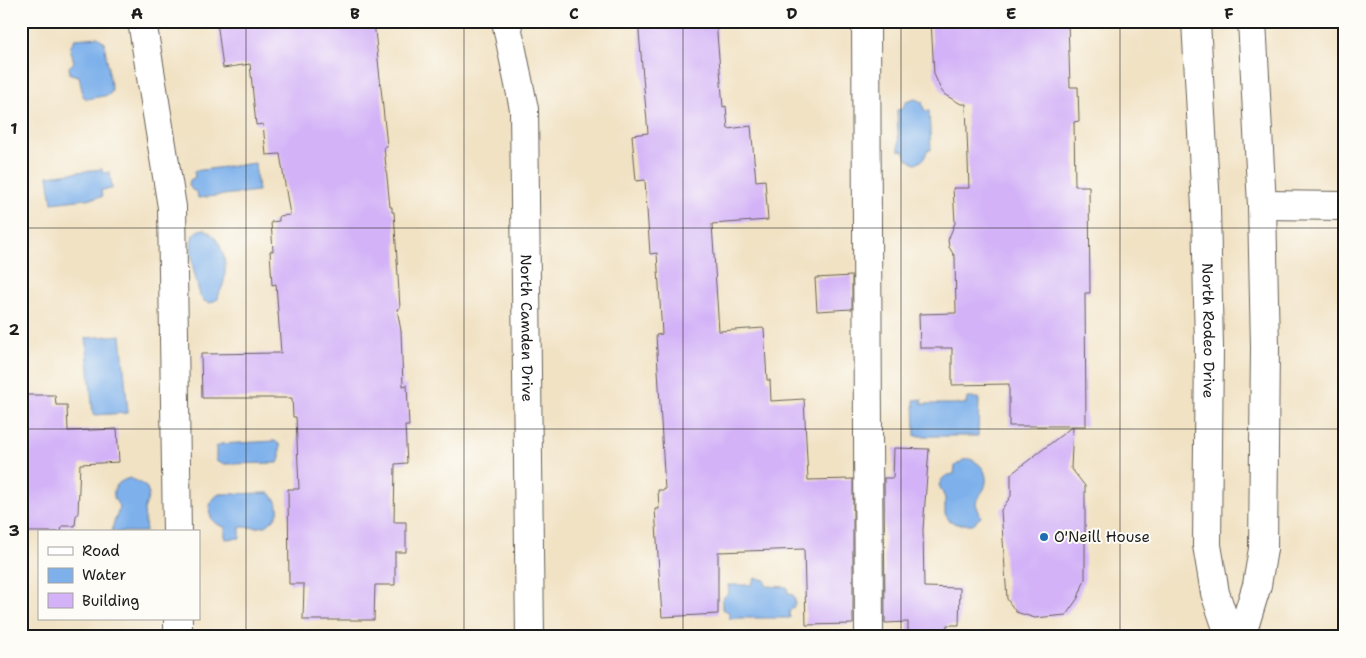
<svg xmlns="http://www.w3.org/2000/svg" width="1366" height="658" font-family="'Shantell Sans',sans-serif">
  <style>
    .water { fill: #7eb1eb; stroke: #4d6684 }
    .building { fill: #d3b2f7 }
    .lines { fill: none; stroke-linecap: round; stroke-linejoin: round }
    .minor-casing { stroke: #676157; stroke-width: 30 }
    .minor { stroke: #fff; stroke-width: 28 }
    .grid { fill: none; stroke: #1c1c1c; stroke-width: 1; stroke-opacity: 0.55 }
    .poi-dot { fill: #1f6fb2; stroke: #fdfcf7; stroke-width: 2 }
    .labels { text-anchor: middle; stroke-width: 4; stroke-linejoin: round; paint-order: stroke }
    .street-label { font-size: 15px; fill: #1c1c1c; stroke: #fdfcf7 }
    .poi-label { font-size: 15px; fill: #1c1c1c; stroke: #fdfcf7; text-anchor: start }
    .neatline { fill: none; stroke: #1c1c1c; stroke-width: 2 }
    .grid-label { font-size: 16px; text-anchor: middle; font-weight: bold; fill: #1c1c1c }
  </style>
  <rect width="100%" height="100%" fill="#fdfcf7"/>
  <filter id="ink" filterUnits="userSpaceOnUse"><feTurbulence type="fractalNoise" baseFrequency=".02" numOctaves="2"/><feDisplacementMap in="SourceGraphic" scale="10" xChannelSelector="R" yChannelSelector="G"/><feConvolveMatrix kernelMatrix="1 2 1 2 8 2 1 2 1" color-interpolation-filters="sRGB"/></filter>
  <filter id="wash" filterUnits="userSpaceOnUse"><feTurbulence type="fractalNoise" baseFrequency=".0096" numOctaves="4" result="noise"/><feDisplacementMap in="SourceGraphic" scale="20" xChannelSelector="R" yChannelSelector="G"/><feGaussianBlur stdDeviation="1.12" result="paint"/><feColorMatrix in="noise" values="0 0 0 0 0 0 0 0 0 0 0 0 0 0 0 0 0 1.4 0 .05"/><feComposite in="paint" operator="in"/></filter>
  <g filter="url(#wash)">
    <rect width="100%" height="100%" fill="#f1e2c4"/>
    <g class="water">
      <path d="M98,37L104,42L112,91L109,95L87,99L83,96L79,76L70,74L69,67L74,62L70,47L75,39Z"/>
      <path d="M915,99L922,102L924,110L929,111L931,150H927C926,157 923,162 915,163L907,159L904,150L899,151L897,110L902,109L906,102Z"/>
      <path d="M255,163L258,191L198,198L197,192L192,190L189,185L190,180L195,177L194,171Z"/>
      <path d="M102,169V173L110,172L112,189L101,190L102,197L52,203L48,176Z"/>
      <path d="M205,229C222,239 228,262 224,281C223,288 219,291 218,299L210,303L204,301L200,296L193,268L191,243L193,235L199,230Z"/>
      <path d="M121,335L128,413L93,415L86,338Z"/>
      <path d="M967,398H979L978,436H915L914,400L922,399V404H966Z"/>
      <path d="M275,441L280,445V458L278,463L222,464L216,461V447L221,444Z"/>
      <path d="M970,459C983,464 990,476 984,489C981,494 977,498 976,504L981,517L973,524H956L949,520L945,514V498L939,485C942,477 946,475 954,474L955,466L963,460Z"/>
      <path d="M130,478L141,483L147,488L149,495L144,510L146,532H112L113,525L120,507C108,494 114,482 130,478Z"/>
      <path d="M270,493C278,503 283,511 272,521C270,523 267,525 265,526C258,528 248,527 240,527V538L225,539V527C207,523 204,504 219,494Z"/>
      <path d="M757,578L765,580L766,586L787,587L788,593L793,595C797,602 795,607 789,612L790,618H729V612L722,609V599L729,592L728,585H751L754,579Z"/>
    </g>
    <g id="blocks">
      <g class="building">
        <path d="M217,21H374L387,146L384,147L390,207H392V212H394L400,308L397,309L401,331L403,386L407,385L409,426H405L407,463L395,464L394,522H406V552H395V585H375L374,620H303L304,584H289L288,489H299L296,417H293L292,398H202L201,354L281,353L276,284L272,285L270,251H273L271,222L279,221V216L290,215L280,154L266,155L263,124L256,125L250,64L223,68Z"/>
        <path d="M638,21H716L723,107L726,106L728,129L751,126L756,181L765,180L768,220L712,224L719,331L764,328L767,380H770L771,401L804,399L808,480L853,479V624L806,625L804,549L718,552V614L662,617L655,509H659L658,490H665L656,335L662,334L657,253L650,254L645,180L636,181L632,135L648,133Z"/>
        <path d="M931,21H1068L1070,87H1078L1079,121L1074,122L1075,186H1089L1090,293H1085L1086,426H1073L1071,468L1085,486V579L1078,598L1066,615L1035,618L1016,612L1007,599L1001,510L1011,496V474L1073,426H1009V384L952,385V348H920L919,314L956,313L955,257L949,247L948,240L955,223L953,188H969L966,104H961L945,95L941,90L934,74Z"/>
        <path d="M852,276V309L817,311L815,278Z"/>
        <path d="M21,395H55L56,405H67L68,431L117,429L119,462L80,464L78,513L76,516L75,526H62L61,532H21Z"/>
        <path d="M894,448L929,449L923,529L924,587L960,588L959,625H947L946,634L908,632V622L885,623L884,478H893Z"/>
      </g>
    </g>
  </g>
  <g filter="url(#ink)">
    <use href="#blocks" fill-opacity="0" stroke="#676157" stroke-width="1"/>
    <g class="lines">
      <defs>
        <g id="minor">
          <path d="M142,21L172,207L177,532"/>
          <path id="s1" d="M506,21L524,109L530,637"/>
          <path d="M866,21L869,637"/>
          <path id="s2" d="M1196,21L1206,207L1209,347L1207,545L1215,593L1230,637"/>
          <path d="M1262,205L1345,206"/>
          <path d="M178,619V637"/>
          <path d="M1241,637L1257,585L1263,549L1265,347L1262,205L1252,21"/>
        </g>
      </defs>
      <use href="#minor" class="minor-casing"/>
      <use href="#minor" class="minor"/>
    </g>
  </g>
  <path class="grid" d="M246,21V637M464,21V637M683,21V637M901,21V637M1120,21V637M21,228H1345M21,429H1345"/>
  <circle class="poi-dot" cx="1044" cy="537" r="5"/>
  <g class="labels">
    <g class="street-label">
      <text dy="5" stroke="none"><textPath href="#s1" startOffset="309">North Camden Drive</textPath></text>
      <text dy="5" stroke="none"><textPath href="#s2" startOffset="310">North Rodeo Drive</textPath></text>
    </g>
    <g class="poi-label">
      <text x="1054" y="542">O'Neill House</text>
    </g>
  </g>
  <rect width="1366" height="658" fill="none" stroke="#fdfcf7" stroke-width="55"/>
  <rect x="38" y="530" width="162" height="90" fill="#fdfcf7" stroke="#a3a29f"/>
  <rect x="48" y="547" width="25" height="8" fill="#ffffff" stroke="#a3a29f"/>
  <text x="82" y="556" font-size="15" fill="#1c1c1c">Road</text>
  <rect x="48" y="568" width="25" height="15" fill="#7eb1eb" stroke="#a3a29f"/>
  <text x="82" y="580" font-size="15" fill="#1c1c1c">Water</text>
  <rect x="48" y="593" width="25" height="15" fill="#d3b2f7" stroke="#a3a29f"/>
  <text x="82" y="606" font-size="15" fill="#1c1c1c">Building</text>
  <rect x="28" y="28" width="1310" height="602" class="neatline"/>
  <g class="grid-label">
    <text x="137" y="19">A</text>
    <text x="355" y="19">B</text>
    <text x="574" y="19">C</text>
    <text x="792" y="19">D</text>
    <text x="1011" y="19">E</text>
    <text x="1229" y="19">F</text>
    <text x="14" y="134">1</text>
    <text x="14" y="335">2</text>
    <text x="14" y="536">3</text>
  </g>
</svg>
